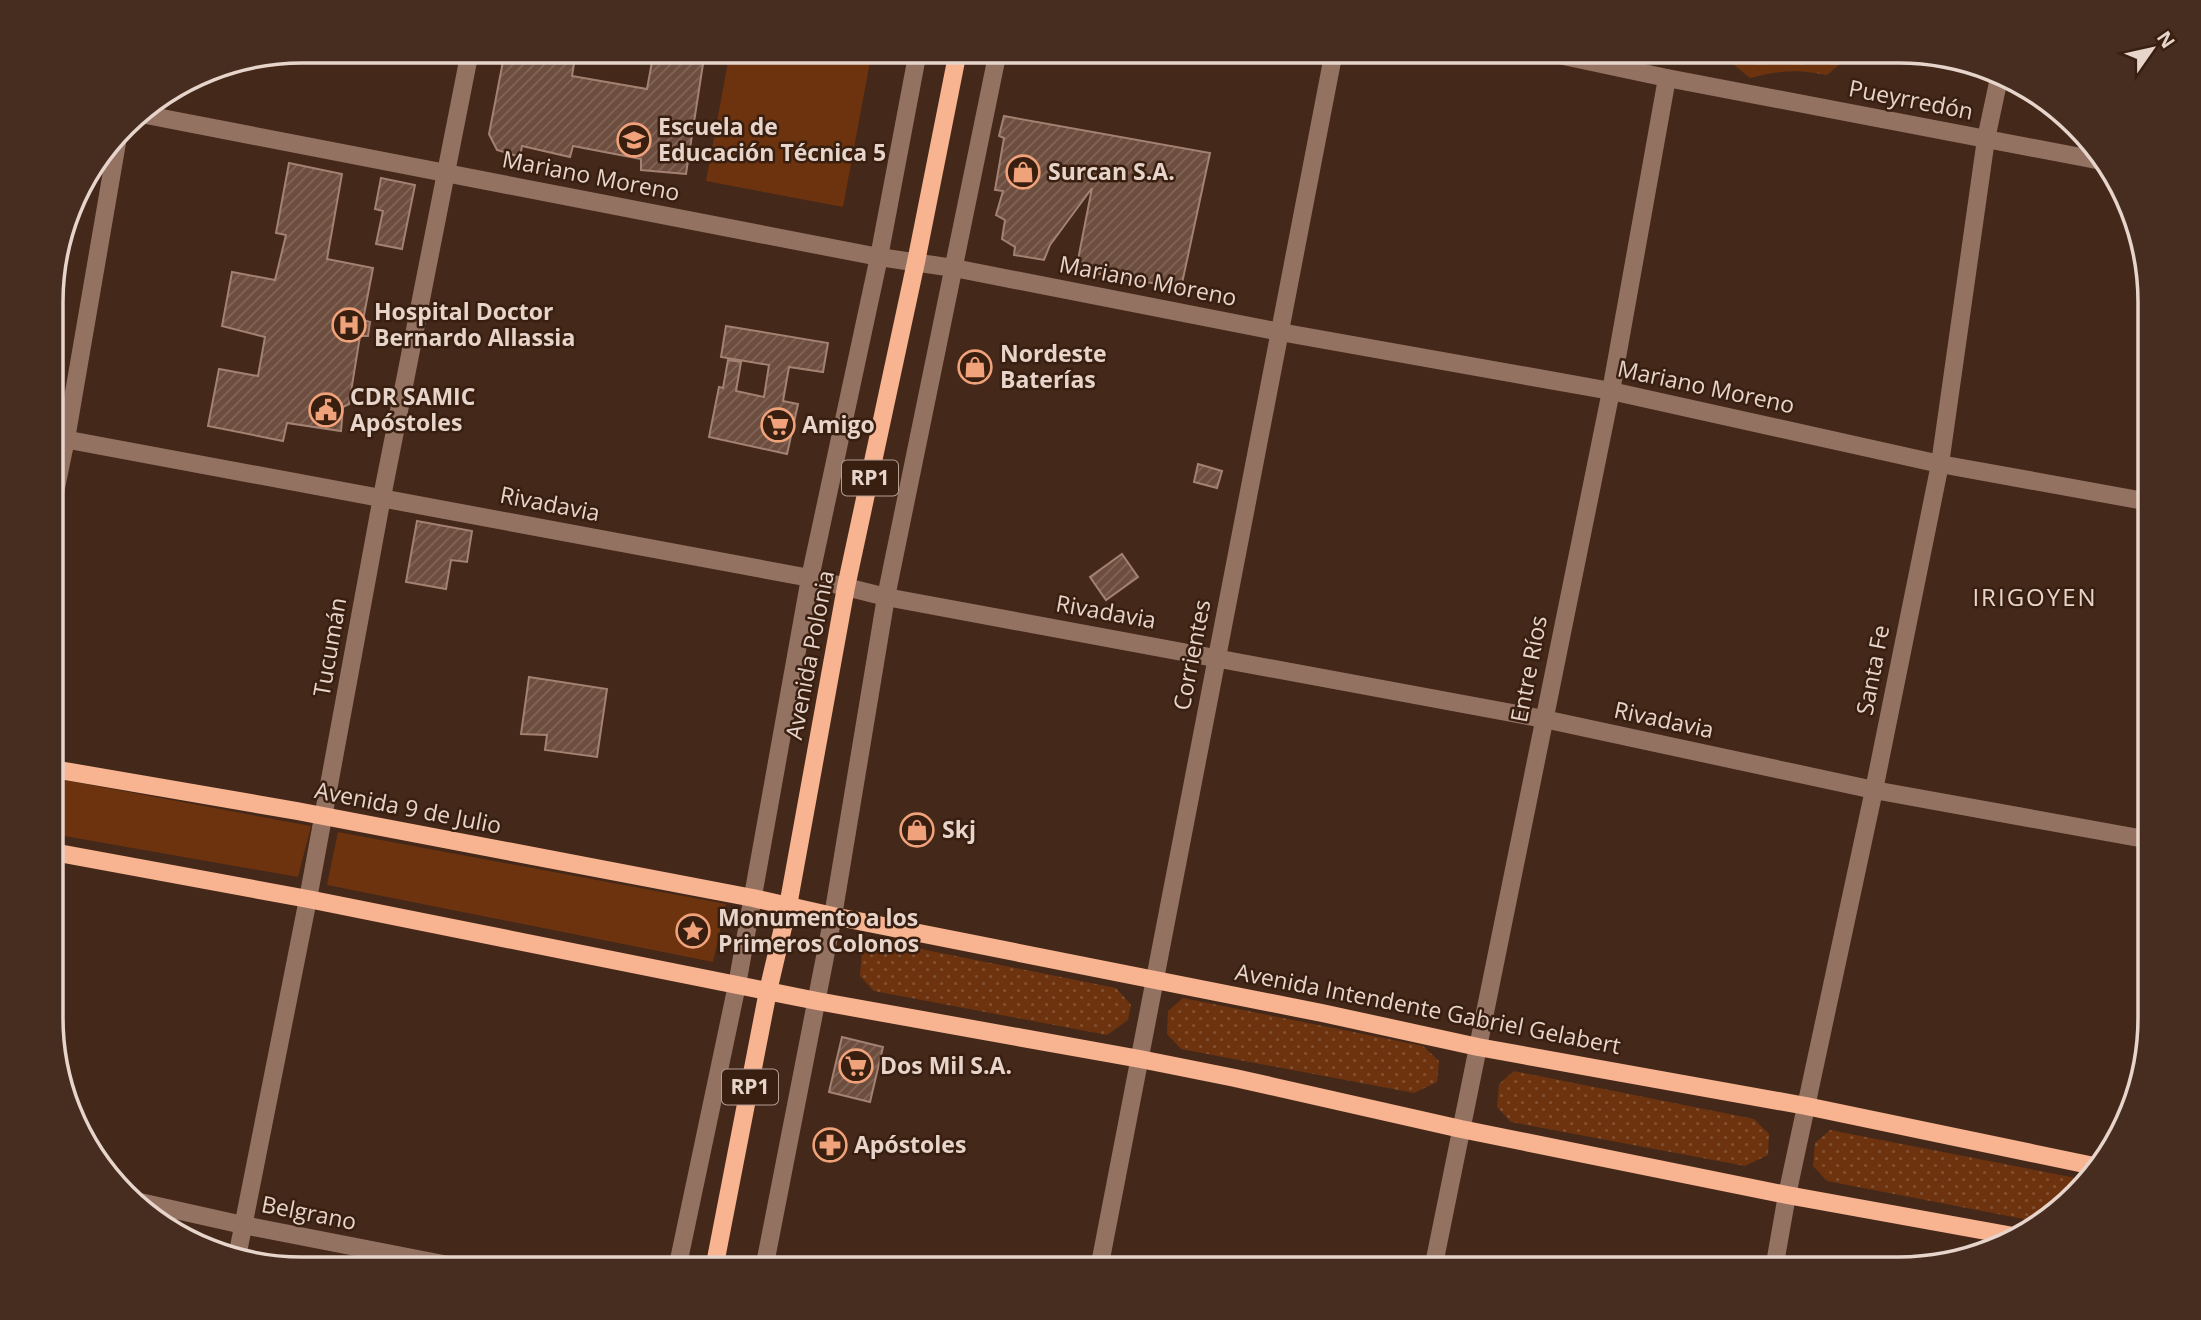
<svg xmlns="http://www.w3.org/2000/svg" width="2201" height="1320" font-family="'Open Sans',sans-serif">
  <style>
    .grass { fill: url(#grass-dots) }
    .forest { fill: url(#forest-firs) }
    .park { fill: #6d330f }
    .building { fill: url(#building-hatch); stroke: #a48272; stroke-width: 2 }
    .lines { fill: none; stroke-linecap: round; stroke-linejoin: round }
    .minor { stroke: #947262; stroke-width: 18 }
    .major { stroke: #f8b390; stroke-width: 18 }
    .labels { text-anchor: middle; stroke-width: 5; stroke-linejoin: round; paint-order: stroke }
    .shield { fill: #391f10; stroke: #b39e93; stroke-width: 2 }
    .shield-label { font-size: 21px; font-weight: bold; fill: #e7d4cb }
    .street-label { font-size: 23px; fill: #e7d4cb; stroke: #391f10 }
    .poi-label { font-size: 23px; font-weight: bold; fill: #e7d4cb; stroke: #391f10; text-anchor: start }
    .neighbourhood-label { font-size: 24px; letter-spacing: 2px; fill: #e7d4cb; stroke: #391f10 }
    .rim { fill: none; stroke: #e7d4cb; stroke-width: 3.5 }
  </style>
  <defs>
    <pattern id="grass-dots" width="8" height="8" patternUnits="userSpaceOnUse" patternTransform="scale(1.75)"><rect width="8" height="8" fill="#6d330f"/><path d="M2 2h.1M6 6h.1" fill="none" stroke="#825031" stroke-width="1.8" stroke-linecap="round"/></pattern>
    <pattern id="forest-firs" width="22" height="20" patternUnits="userSpaceOnUse" patternTransform="scale(1.75)"><rect width="22" height="20" fill="#6d330f"/><path d="M5 1l3.5 6h-7zM16 11l3.5 6h-7z" fill="#825031"/></pattern>
    <pattern id="building-hatch" width="6" height="6" patternUnits="userSpaceOnUse" patternTransform="scale(1.75)"><rect width="6" height="6" fill="#6c4d3e"/><path d="M-1 1l2-2M0 6l6-6M5 7l2-2" fill="none" stroke="#816659"/></pattern>
  </defs>
  <rect width="100%" height="100%" fill="#44281a"/>
  <g class="grass">
    <path d="M876,940L1116,988L1131,1005L1128,1020L1107,1035L874,991L860,976L862,952Z"/>
    <path d="M1183,998L1423,1046L1439,1061L1437,1082L1414,1093L1181,1049L1167,1034L1168,1011Z"/>
    <path d="M1514,1071L1754,1119L1769,1134L1768,1155L1745,1166L1511,1122L1497,1107L1499,1084Z"/>
    <path d="M1830,1130L2081,1179L2039,1222L1827,1181L1813,1166L1815,1143Z"/>
  </g>
  <path class="forest" d="M1724,51H1895L1883,59L1847,58L1827,75C1796,69 1781,70 1750,78L1722,55Z"/>
  <g class="park">
    <path d="M730,51H872L843,207L706,181Z"/>
    <path d="M53,778L311,826L298,877L53,834Z"/>
    <path d="M338,832L726,904L713,962L327,885Z"/>
  </g>
  <g class="building">
    <path d="M505,51H576L572,76L647,89L654,51H705L686,174L641,170V159L573,146L570,157L522,146L520,157L497,150L489,134Z"/>
    <path d="M1004,116L1210,153L1181,288L1076,270L1092,188L1050,245L1044,260L1014,255L1015,247L1002,239L1005,220L996,215L1003,191L995,190L1004,138L999,136Z"/>
    <path d="M289,163L342,174L327,259L373,268L363,320L370,322L368,336H360L349,404L343,407L341,431L287,423L283,441L208,426L219,369L258,376L265,337L222,326L232,272L275,280L286,235L276,233Z"/>
    <path d="M381,178L415,185L402,249L376,244L383,211L375,209Z"/>
    <path d="M726,326L828,343L823,372L789,367L783,401L798,404L787,454L709,437L719,387L723,388L728,360L741,362L736,391L764,397L769,365L721,357Z"/>
    <path d="M1198,464L1222,471L1217,488L1194,482Z"/>
    <path d="M417,521L472,531L467,562L451,560L446,589L406,582Z"/>
    <path d="M1122,554L1138,577L1106,600L1090,577Z"/>
    <path d="M529,677L607,689L597,757L545,750L547,735L521,734Z"/>
    <path d="M842,1037L883,1047L870,1102L829,1092Z"/>
  </g>
  <g class="lines">
    <g class="minor">
      <path d="M1540,51L1667,78L2107,162"/>
      <path d="M136,113L879,257L954,268L1280,332L1611,391L1940,464L2150,502"/>
      <path d="M53,437L810,578L886,597L1544,719L1874,790L2150,840"/>
      <path d="M53,502L66,439L118,137"/>
      <path d="M140,1202L243,1225L469,1269"/>
      <path d="M238,1252L308,899L382,497L470,51"/>
      <path d="M677,1269L737,985L810,578L879,257L918,51"/>
      <path d="M764,1269L833,916L886,597L998,51"/>
      <path d="M1099,1269L1334,51"/>
      <path d="M1433,1269L1611,391L1667,78"/>
      <path d="M1774,1269L1787,1195L1874,790L1940,464L1986,139L1999,78"/>
    </g>
    <g class="major">
      <path d="M53,769L297,811L753,898L833,916L1322,1013L1478,1047L1806,1106L2094,1166"/>
      <path d="M53,852L308,899L817,1001L1140,1059L1235,1078L1461,1129L1787,1195L2019,1237"/>
      <path d="M714,1269L768,991L788,906L846,587L916,262L958,51"/>
    </g>
  </g>
  <defs>
    <symbol id="school-ring" viewBox="-11 -11 22 22"><circle r="9.5" fill="#391f10" stroke="#f0a27a" stroke-width="1.5"/><path d="M0-5L7-2L0 1L-7-2ZM-4 1L0 2.5L4 1V4Q0 6-4 4Z" fill="#f0a27a"/></symbol>
    <symbol id="shop-ring" viewBox="-11 -11 22 22"><circle r="9.5" fill="#391f10" stroke="#f0a27a" stroke-width="1.5"/><path d="M-5-2.5h2.3a2.7 3.5 0 0 1 5.4 0H5L5.5 6h-11ZM-1.5-2.5h3a1.5 2.3 0 0 0-3 0Z" fill="#f0a27a"/></symbol>
    <symbol id="hospital-ring" viewBox="-11 -11 22 22"><circle r="9.5" fill="#391f10" stroke="#f0a27a" stroke-width="1.5"/><path d="M-5-5h3v3.5h4V-5h3V5h-3V1.5h-4V5h-3Z" fill="#f0a27a"/></symbol>
    <symbol id="civic-ring" viewBox="-11 -11 22 22"><circle r="9.5" fill="#391f10" stroke="#f0a27a" stroke-width="1.5"/><path d="M-.6-6.5H3V-4.5H.6V-3L4-1V1h2V6H-6V1h2V-1L-.6-3ZM-1.2 2.5V6h2.4V2.5Z" fill="#f0a27a"/></symbol>
    <symbol id="supermarket-ring" viewBox="-11 -11 22 22"><circle r="9.5" fill="#391f10" stroke="#f0a27a" stroke-width="1.5"/><path d="M-6-5.5h2.5l.6 2H6L4.5 2H-2.5L-4.4-4H-6ZM-1.5 3.2a1.3 1.3 0 1 0 .1 0ZM3 3.2a1.3 1.3 0 1 0 .1 0Z" fill="#f0a27a"/></symbol>
    <symbol id="sight-ring" viewBox="-11 -11 22 22"><circle r="9.5" fill="#391f10" stroke="#f0a27a" stroke-width="1.5"/><path d="M0-6L1.8-2.2L6-1.7L2.9 1.2L3.7 5.4L0 3.3L-3.7 5.4L-2.9 1.2L-6-1.7L-1.8-2.2Z" fill="#f0a27a"/></symbol>
    <symbol id="pharmacy-ring" viewBox="-11 -11 22 22"><circle r="9.5" fill="#391f10" stroke="#f0a27a" stroke-width="1.5"/><path d="M-2-6h4v4h4v4h-4v4h-4v-4h-4v-4h4Z" fill="#f0a27a"/></symbol>
  </defs>
  <g fill-rule="evenodd">
    <use href="#school-ring" x="615" y="121" width="38" height="38"/>
    <use href="#shop-ring" x="1004" y="153" width="38" height="38"/>
    <use href="#hospital-ring" x="330" y="306" width="38" height="38"/>
    <use href="#shop-ring" x="956" y="348" width="38" height="38"/>
    <use href="#civic-ring" x="307" y="391" width="38" height="38"/>
    <use href="#supermarket-ring" x="759" y="406" width="38" height="38"/>
    <use href="#shop-ring" x="898" y="811" width="38" height="38"/>
    <use href="#sight-ring" x="674" y="912" width="38" height="38"/>
    <use href="#supermarket-ring" x="837" y="1047" width="38" height="38"/>
    <use href="#pharmacy-ring" x="811" y="1126" width="38" height="38"/>
  </g>
  <g class="labels">
    <g class="shield">
      <rect x="842" y="460.5" width="56" height="35" rx="5"/>
      <rect x="722" y="1069.5" width="56" height="35" rx="5"/>
    </g>
    <g class="shield-label">
      <text x="870" y="485">RP1</text>
      <text x="750" y="1094">RP1</text>
    </g>
    <g class="street-label">
      <text transform="translate(1911 100) rotate(11)" y="8">Pueyrredón</text>
      <text transform="translate(591 176) rotate(11)" y="8">Mariano Moreno</text>
      <text transform="translate(1148 281) rotate(11)" y="8">Mariano Moreno</text>
      <text transform="translate(1706 387) rotate(12)" y="8">Mariano Moreno</text>
      <text transform="translate(550 504) rotate(11)" y="8">Rivadavia</text>
      <text transform="translate(1106 612) rotate(10)" y="8">Rivadavia</text>
      <text transform="translate(330 647) rotate(-80)" y="8">Tucumán</text>
      <text transform="translate(810 655) rotate(-79)" y="8">Avenida Polonia</text>
      <text transform="translate(1192 655) rotate(-79)" y="8">Corrientes</text>
      <text transform="translate(1529 669) rotate(-79)" y="8">Entre Ríos</text>
      <text transform="translate(1873 670) rotate(-79)" y="8">Santa Fe</text>
      <text transform="translate(1664 720) rotate(12)" y="8">Rivadavia</text>
      <text transform="translate(408 808) rotate(11)" y="8">Avenida 9 de Julio</text>
      <text transform="translate(1428 1009) rotate(11)" y="8">Avenida Intendente Gabriel Gelabert</text>
      <text transform="translate(309 1213) rotate(11)" y="8">Belgrano</text>
    </g>
    <g class="poi-label">
      <text x="658" y="135">Escuela de<tspan x="658" dy="26">Educación Técnica 5</tspan></text>
      <text x="1048" y="180">Surcan S.A.</text>
      <text x="374" y="320">Hospital Doctor<tspan x="374" dy="26">Bernardo Allassia</tspan></text>
      <text x="1000" y="362">Nordeste<tspan x="1000" dy="26">Baterías</tspan></text>
      <text x="350" y="405">CDR SAMIC<tspan x="350" dy="26">Apóstoles</tspan></text>
      <text x="802" y="433">Amigo</text>
      <text x="942" y="838">Skj</text>
      <text x="718" y="926">Monumento a los<tspan x="718" dy="26">Primeros Colonos</tspan></text>
      <text x="880" y="1074">Dos Mil S.A.</text>
      <text x="854" y="1153">Apóstoles</text>
    </g>
    <g class="neighbourhood-label">
      <text x="2035" y="606">IRIGOYEN</text>
    </g>
  </g>
  <path d="M0 0H2201V1320H0ZM302 63H1899A239 239 0 0 1 2138 302V1018A239 239 0 0 1 1899 1257H302A239 239 0 0 1 63 1018V302A239 239 0 0 1 302 63Z" fill="#472d1f" fill-rule="evenodd"/>
  <path class="rim" d="M302 63H1899A239 239 0 0 1 2138 302V1018A239 239 0 0 1 1899 1257H302A239 239 0 0 1 63 1018V302A239 239 0 0 1 302 63Z"/>
  <g transform="translate(2152 49) rotate(56)" stroke="#391f10" stroke-width="5" paint-order="stroke">
  <path d="M0-5L12 26L0 18L-12 26Z" fill="#e7d4cb"/>
  <text y="-10" font-size="19" font-weight="bold" text-anchor="middle" fill="#e7d4cb">N</text>
  </g>
</svg>
